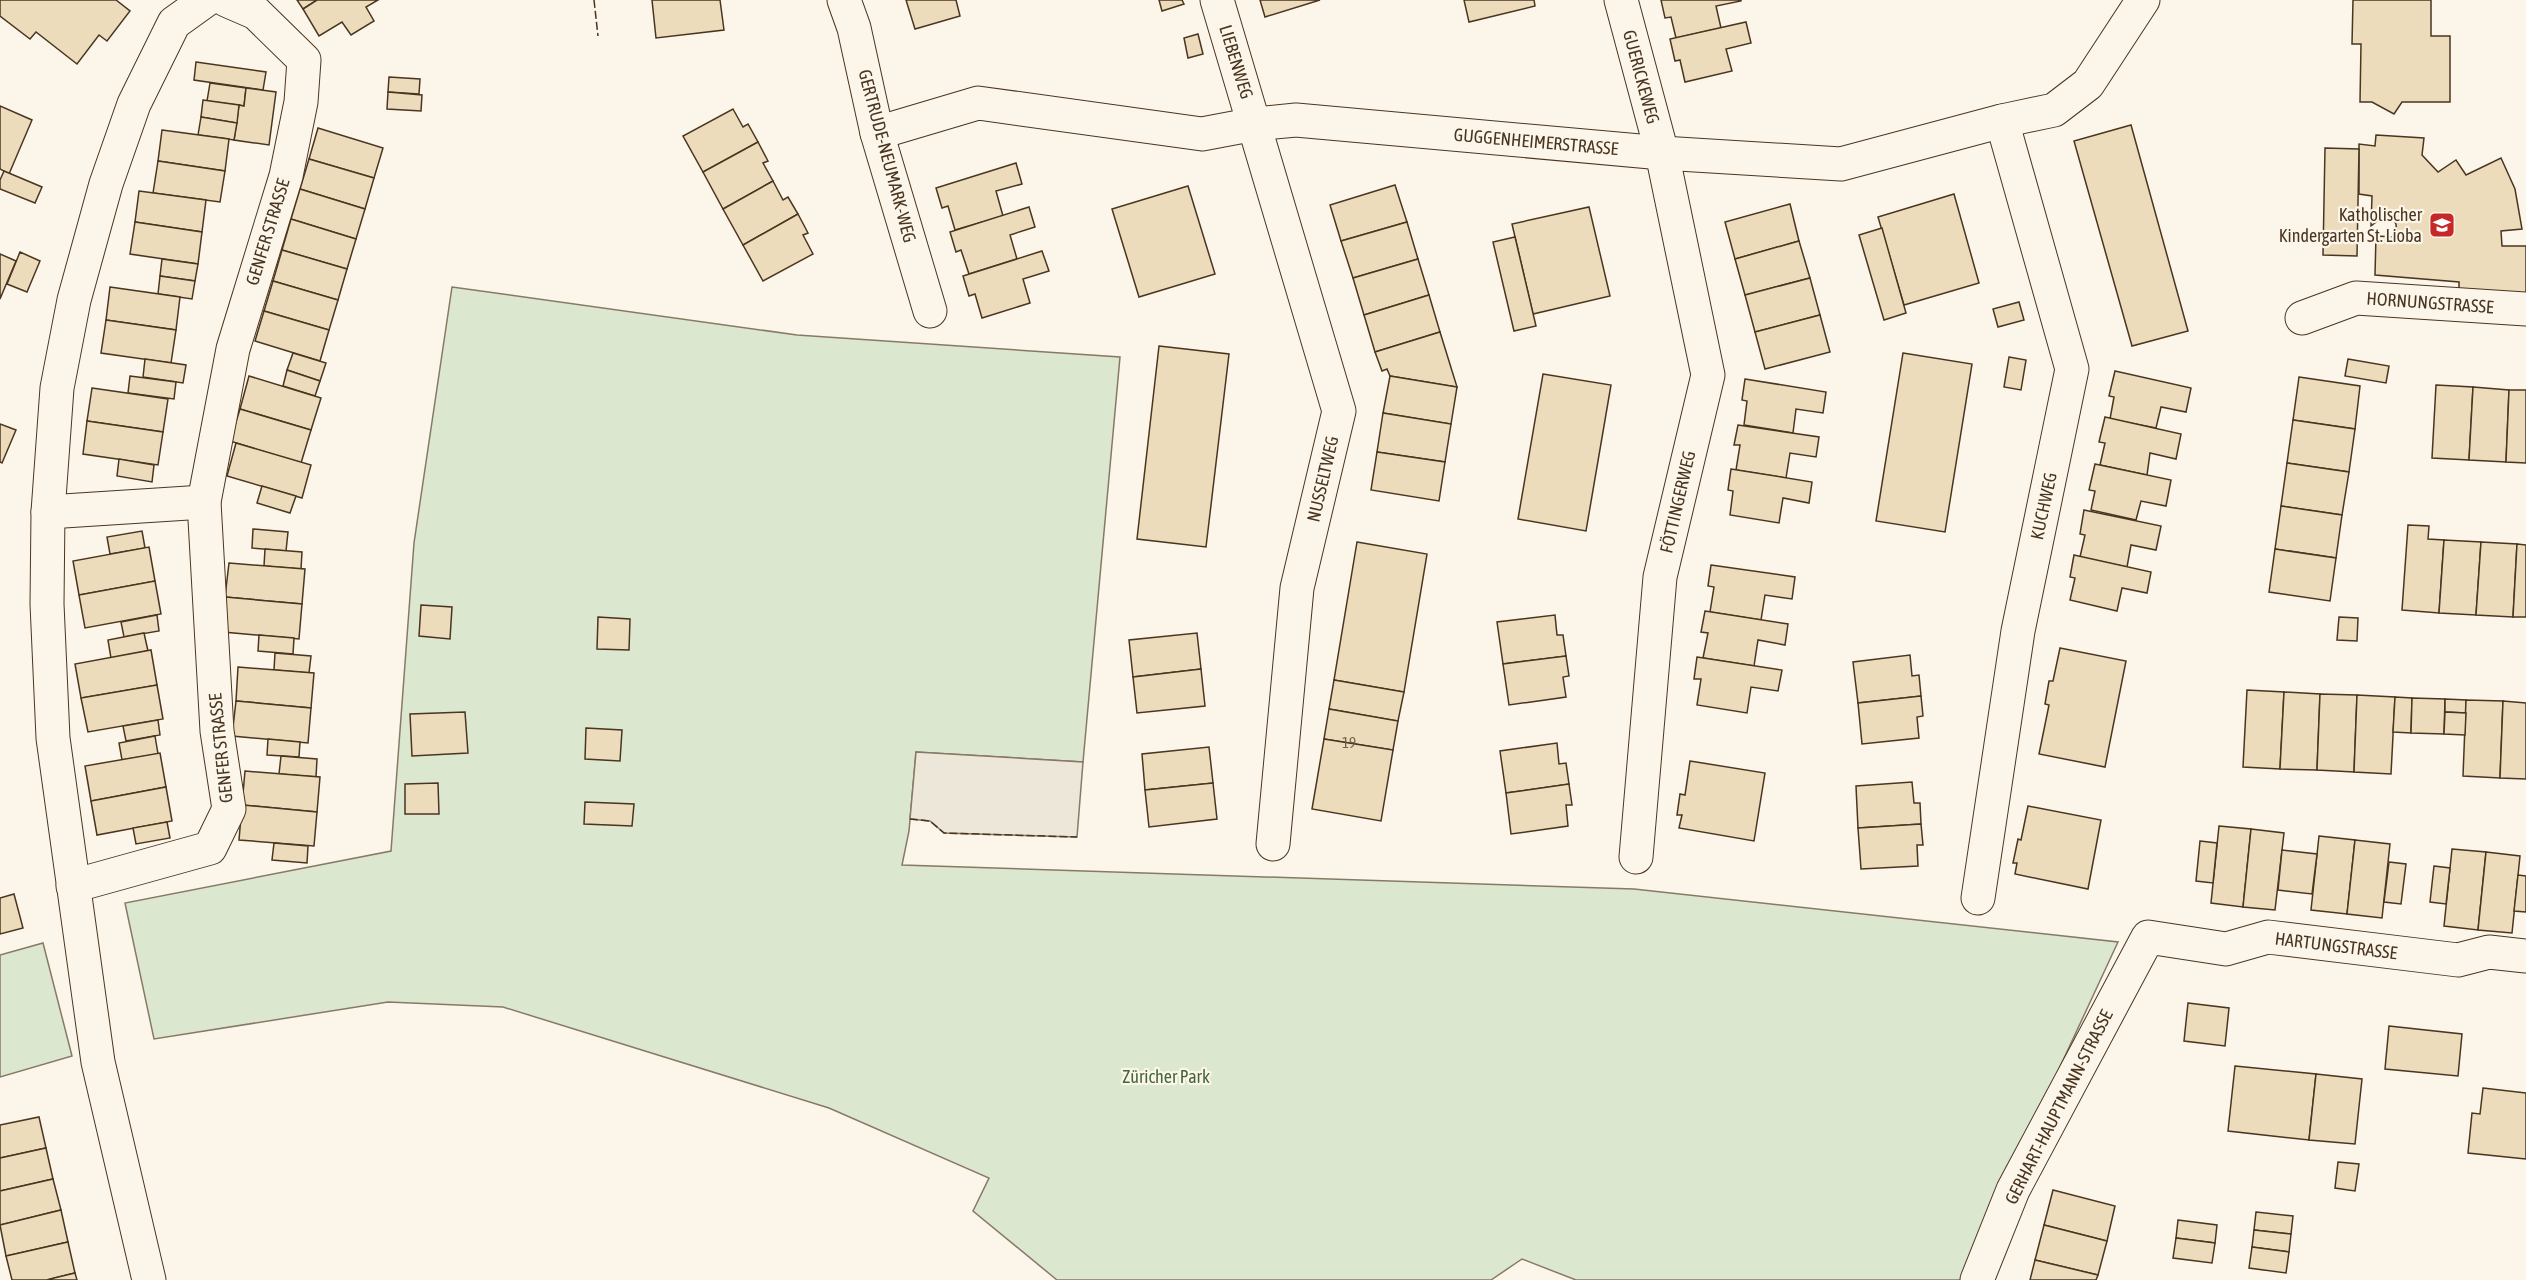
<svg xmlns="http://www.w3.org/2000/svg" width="2526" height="1280" font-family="'Asap Condensed',sans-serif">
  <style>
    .green { fill: #dce7d0; stroke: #887966; stroke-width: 1.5 }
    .parking { fill: #ede7d9; stroke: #887966; stroke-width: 1.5 }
    .building { fill: #ecdcbc; stroke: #4a3520; stroke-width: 1.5 }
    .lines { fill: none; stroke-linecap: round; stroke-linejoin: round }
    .street-casing { stroke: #4a3520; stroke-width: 35 }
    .street { stroke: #fbf6e9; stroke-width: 33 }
    .fence { stroke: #4a3520; stroke-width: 1.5; stroke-dasharray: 8 3; stroke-linecap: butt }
    .labels { text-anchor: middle; stroke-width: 4.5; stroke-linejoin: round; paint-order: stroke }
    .number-label { font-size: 15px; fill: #725f47 }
    .street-label { font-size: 18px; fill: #4a3520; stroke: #fbf6e9 }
    .poi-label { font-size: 18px; fill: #4a3520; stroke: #fbf6e9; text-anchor: end }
    .park-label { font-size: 18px; fill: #436837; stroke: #fbf6e9 }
  </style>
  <rect width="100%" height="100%" fill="#fbf6e9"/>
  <g class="green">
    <path d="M452,287L797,335L1120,357L1083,762L916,752L909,831L902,865L1634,889L2118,942L1961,1280H1576L1522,1259L1491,1280H1057L973,1211L989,1178L829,1108L503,1007L388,1002L154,1039L125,903L391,851L414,543Z"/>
    <path d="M43,943L72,1056L0,1077V955Z"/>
  </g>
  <path class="parking" d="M916,752L1083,762L1077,837L944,833L930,821L910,819Z"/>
  <g class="building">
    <path d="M0,0H116L130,11L107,41L99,35L77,64L36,32L30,39L0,16Z"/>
    <path d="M297,0H317L303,9Z"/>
    <path d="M317,0H378L366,7L374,21L351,35L342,22L319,36L303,9Z"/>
    <path d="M652,0H720L724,30L656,38Z"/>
    <path d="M906,0H956L960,16L915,29Z"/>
    <path d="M1159,0H1182L1184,4L1162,11Z"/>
    <path d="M1260,0H1320L1265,17Z"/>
    <path d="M1464,0H1534L1535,6L1469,22Z"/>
    <path d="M1661,0H1741V1L1716,6L1721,28L1676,38L1671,17L1665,18Z"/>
    <path d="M2431,0V36H2450V102H2402L2394,114L2372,102H2360L2361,44H2352L2353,0Z"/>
    <path d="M1746,22L1751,43L1726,49L1732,71L1685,82L1680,60L1675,61L1670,39Z"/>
    <path d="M1198,34L1203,54L1188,58L1184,38Z"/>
    <path d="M196,62L266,72L263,90L194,80Z"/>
    <path d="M389,77L420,79L419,94L388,92Z"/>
    <path d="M210,83L246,88L244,106L207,101Z"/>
    <path d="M246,88L276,92L269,145L234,140L239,105L244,106Z"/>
    <path d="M388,92L422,95L421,111L387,109Z"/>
    <path d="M203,100L239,105L237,123L201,117Z"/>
    <path d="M0,106L32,120L9,174L0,169Z"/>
    <path d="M733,109L743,127L748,124L758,142L703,172L683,136Z"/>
    <path d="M201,117L237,123L234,140L198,135Z"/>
    <path d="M2131,125L2188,331L2132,346L2074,141Z"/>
    <path d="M318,128L383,148L374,178L309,159Z"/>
    <path d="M162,130L229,139L225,171L158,161Z"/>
    <path d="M2376,135L2424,138L2422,155L2438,172L2456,160L2466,175L2501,158L2515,189L2522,229L2501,231L2502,246H2526V293L2459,291V282L2375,275L2376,236L2397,237L2396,224L2389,212L2371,226L2372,196L2359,194V144L2375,146Z"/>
    <path d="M758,142L768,161L763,163L773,181L723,209L703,172Z"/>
    <path d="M2325,148L2359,149L2357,256L2323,255Z"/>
    <path d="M309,159L374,178L365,209L300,189Z"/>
    <path d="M158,161L225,171L220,202L153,193Z"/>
    <path d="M1016,163L1022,184L996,191L1003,216L955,230L948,206L942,208L936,188Z"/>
    <path d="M4,171L42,187L35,203L0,189V180Z"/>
    <path d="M773,181L783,200L788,197L798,214L743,245L723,209Z"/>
    <path d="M1395,185L1407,222L1341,241L1330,205Z"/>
    <path d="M1188,186L1215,274L1139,297L1112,209Z"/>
    <path d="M300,189L365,209L356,239L291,219Z"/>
    <path d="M139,191L206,200L202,232L135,222Z"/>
    <path d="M1954,194L1979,283L1904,305L1878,217Z"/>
    <path d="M1790,204L1799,241L1735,259L1725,222Z"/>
    <path d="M1029,207L1035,227L1010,235L1017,259L969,274L961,250L956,252L950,232Z"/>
    <path d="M1589,207L1610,296L1533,314L1512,224Z"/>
    <path d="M798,214L808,233L803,235L813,254L763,281L743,245Z"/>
    <path d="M291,219L356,239L347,269L282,250Z"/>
    <path d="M135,222L202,232L198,264L130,254Z"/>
    <path d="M1407,222L1418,259L1353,278L1341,241Z"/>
    <path d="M1882,228L1906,313L1884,320L1859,235Z"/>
    <path d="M1515,237L1536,326L1514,331L1493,242Z"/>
    <path d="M1799,241L1810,278L1745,295L1735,259Z"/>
    <path d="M282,250L347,269L338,300L273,281Z"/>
    <path d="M1042,251L1049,271L1023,279L1030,303L982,318L975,294L969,296L963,276Z"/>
    <path d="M20,252L40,261L27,292L7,284Z"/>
    <path d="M0,254L16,261L0,299Z"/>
    <path d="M162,259L198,264L195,281L160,276Z"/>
    <path d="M1418,259L1429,295L1364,315L1353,278Z"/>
    <path d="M160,276L195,281L192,299L158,294Z"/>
    <path d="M1810,278L1820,315L1755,332L1745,295Z"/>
    <path d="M273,281L338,300L329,330L264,311Z"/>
    <path d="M110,287L180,297L176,330L106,320Z"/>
    <path d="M1429,295L1440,332L1375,352L1364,315Z"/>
    <path d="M2019,302L2024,320L1998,327L1993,309Z"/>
    <path d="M264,311L329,330L320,361L255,341Z"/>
    <path d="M1820,315L1830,352L1765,369L1755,332Z"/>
    <path d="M106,320L176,330L171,363L101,353Z"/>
    <path d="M1440,332L1457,387L1390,376L1387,369L1382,371L1375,352Z"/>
    <path d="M1159,346L1229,354L1206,547L1137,539Z"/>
    <path d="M293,353L326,363L320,381L287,370Z"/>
    <path d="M1903,353L1972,364L1945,532L1876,521Z"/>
    <path d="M2009,357L2026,360L2021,390L2004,387Z"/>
    <path d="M145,359L186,365L183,383L143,377Z"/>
    <path d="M2348,359L2389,366L2386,383L2345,376Z"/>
    <path d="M287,370L320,381L315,396L283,386Z"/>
    <path d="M2115,371L2191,388L2186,412L2161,407L2156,428L2110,419L2114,397L2109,396Z"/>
    <path d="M1543,374L1611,385L1586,531L1518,519Z"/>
    <path d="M130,376L176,382L174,399L128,393Z"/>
    <path d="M249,376L321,398L311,430L240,409Z"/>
    <path d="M1390,376L1457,387L1451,424L1383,413Z"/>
    <path d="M2299,377L2360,386L2355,429L2293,420Z"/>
    <path d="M1745,379L1826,392L1823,413L1796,409L1793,433L1744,425L1747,401L1742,400Z"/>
    <path d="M2436,385L2473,387L2469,460L2432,458Z"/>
    <path d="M2473,387L2509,390L2506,462L2469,460Z"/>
    <path d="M92,388L168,399L163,432L87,421Z"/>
    <path d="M2509,390H2526V463L2506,462Z"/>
    <path d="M240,409L311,430L301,463L230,441Z"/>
    <path d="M1383,413L1451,424L1445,462L1377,452Z"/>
    <path d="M2105,417L2181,434L2176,459L2150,453L2147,475L2100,465L2105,443L2099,442Z"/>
    <path d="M2293,420L2355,429L2349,472L2287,463Z"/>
    <path d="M87,421L163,432L158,465L83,454Z"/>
    <path d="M0,424L16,430L2,463L0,462Z"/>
    <path d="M1738,425L1819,437L1816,457L1790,453L1786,478L1736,470L1740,445H1734Z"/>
    <path d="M236,443L311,465L302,498L227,476Z"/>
    <path d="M1377,452L1445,462L1439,501L1371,490Z"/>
    <path d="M119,459L154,465L152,482L117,476Z"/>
    <path d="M2287,463L2349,472L2342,515L2281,506Z"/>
    <path d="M2095,464L2171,480L2166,506L2141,501L2136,520L2091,510L2095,491L2089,490Z"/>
    <path d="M1731,469L1812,482L1809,503L1783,498L1779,523L1730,515L1733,491L1728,490Z"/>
    <path d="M262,486L296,496L290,513L257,503Z"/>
    <path d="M2281,506L2342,515L2336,558L2275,549Z"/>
    <path d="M2084,510L2161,526L2156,550L2131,545L2127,567L2080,557L2085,535L2080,534Z"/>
    <path d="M2408,525L2429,526L2428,539L2444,540L2439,613L2402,610Z"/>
    <path d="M253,529L288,532L286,551L252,548Z"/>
    <path d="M142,531L145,548L110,554L107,537Z"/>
    <path d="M2444,540L2481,542L2476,615L2439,613Z"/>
    <path d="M1357,542L1427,554L1404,692L1334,680Z"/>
    <path d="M2481,542L2517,544L2513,617L2476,615Z"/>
    <path d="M2517,544L2526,545V617H2513Z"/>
    <path d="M149,547L155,581L79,595L73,561Z"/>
    <path d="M265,549L302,552L301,569L264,566Z"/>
    <path d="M2275,549L2336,558L2330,601L2269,592Z"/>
    <path d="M2074,555L2151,572L2147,593L2122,588L2117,611L2070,600L2075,578L2070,577Z"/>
    <path d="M229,563L305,569L302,604L225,597Z"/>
    <path d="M1711,565L1795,577L1792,599L1765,595L1761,620L1710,612L1714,587L1708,586Z"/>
    <path d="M155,581L161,614L85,628L79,595Z"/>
    <path d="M225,597L302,604L299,639L223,632Z"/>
    <path d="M421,605L452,607L450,639L419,636Z"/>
    <path d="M1705,611L1788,624L1785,645L1758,640L1754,666L1703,658L1708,633L1701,632Z"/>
    <path d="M157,615L159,631L124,637L121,622Z"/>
    <path d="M1555,615L1557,635H1563L1566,656L1503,664L1497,622Z"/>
    <path d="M598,617L630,619L629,650L597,649Z"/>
    <path d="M2339,617L2358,618L2357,641L2337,640Z"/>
    <path d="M144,633L148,651L111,658L108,640Z"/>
    <path d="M1197,633L1201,669L1133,677L1129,640Z"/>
    <path d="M259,635L294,638L293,654L258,651Z"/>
    <path d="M2060,648L2126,661L2105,767L2039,754L2049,705L2045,704L2049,681H2053Z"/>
    <path d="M151,650L157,685L81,698L75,664Z"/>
    <path d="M275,653L311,656L309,673L274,670Z"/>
    <path d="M1910,655L1912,676L1919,675L1921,696L1858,703L1853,662Z"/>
    <path d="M1566,656L1569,676L1563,677L1566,697L1509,705L1503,664Z"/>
    <path d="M1697,657L1782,670L1778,691L1751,687L1747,713L1697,705L1701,679H1694Z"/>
    <path d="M238,667L314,673L311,708L236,701Z"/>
    <path d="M1201,669L1205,706L1137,713L1133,677Z"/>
    <path d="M1334,680L1404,692L1398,721L1329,709Z"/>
    <path d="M157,685L163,719L88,732L81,698Z"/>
    <path d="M2247,690L2284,692L2280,769L2243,767Z"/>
    <path d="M2284,692L2320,694L2317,770L2280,769Z"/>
    <path d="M2320,694L2357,695L2354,772L2317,770Z"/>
    <path d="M2357,695L2395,697L2391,774L2354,772Z"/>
    <path d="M1921,696L1923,716L1917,717L1919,738L1862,744L1858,703Z"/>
    <path d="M2395,697L2412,698L2411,733L2393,732Z"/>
    <path d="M2412,698L2445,699L2444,734L2411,733Z"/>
    <path d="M2445,699L2466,700V713L2445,712Z"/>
    <path d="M2466,700L2503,701L2500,778L2463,776Z"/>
    <path d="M236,701L311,708L308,743L232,736Z"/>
    <path d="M2503,701L2526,703V779L2500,778Z"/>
    <path d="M1329,709L1398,721L1393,750L1324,739Z"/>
    <path d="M465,712L468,753L412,756L410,714Z"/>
    <path d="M2445,712L2466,713L2465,735L2444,734Z"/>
    <path d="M158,720L160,735L126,741L123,726Z"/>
    <path d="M586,728L622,730L620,761L585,759Z"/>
    <path d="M155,736L158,754L122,760L119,743Z"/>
    <path d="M268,739L300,742L299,757L267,755Z"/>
    <path d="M1324,739L1393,750L1381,821L1312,809Z"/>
    <path d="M1557,743L1559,764L1566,763L1569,784L1506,793L1500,751Z"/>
    <path d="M1209,747L1213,783L1145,790L1142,754Z"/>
    <path d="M160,753L166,787L91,801L85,766Z"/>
    <path d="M281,756L317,759L316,777L279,774Z"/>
    <path d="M1690,761L1765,773L1754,841L1679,828L1682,815H1677L1680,794L1685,795Z"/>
    <path d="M245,771L320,777L317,812L242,805Z"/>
    <path d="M1912,782L1914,803H1920L1921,824L1858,828L1856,786Z"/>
    <path d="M438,783L439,814H405V784Z"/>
    <path d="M1213,783L1217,819L1149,827L1145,790Z"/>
    <path d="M1569,784L1572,805H1566L1568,826L1511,834L1506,793Z"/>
    <path d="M166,787L172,821L97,835L91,801Z"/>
    <path d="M585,802L634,804L632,826L584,824Z"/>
    <path d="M242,805L317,812L314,846L239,840Z"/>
    <path d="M2028,806L2101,820L2088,889L2015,874L2017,863H2013L2018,839L2021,840Z"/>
    <path d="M167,822L170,838L136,844L133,828Z"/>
    <path d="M1921,824L1923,845H1917L1918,866L1861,869L1858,828Z"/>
    <path d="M2219,826L2251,829L2243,907L2211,903Z"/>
    <path d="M2251,829L2284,833L2275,910L2243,907Z"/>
    <path d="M2319,836L2355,840L2347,914L2311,910Z"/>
    <path d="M2355,840L2390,844L2382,918L2347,914Z"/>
    <path d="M2200,841L2217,843L2213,883L2196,881Z"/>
    <path d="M274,843L308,846L307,863L272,860Z"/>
    <path d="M2452,849L2486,852L2478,930L2444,926Z"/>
    <path d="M2282,850L2317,854L2312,894L2278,890Z"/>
    <path d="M2486,852L2520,856L2512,933L2478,930Z"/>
    <path d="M2389,862L2406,864L2401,904L2384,902Z"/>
    <path d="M2434,866L2450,868L2446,904L2430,902Z"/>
    <path d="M2518,875L2526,876V912L2514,911Z"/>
    <path d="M14,894L23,928L0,934V898Z"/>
    <path d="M2188,1003L2229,1008L2225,1046L2184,1041Z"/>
    <path d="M2389,1026L2462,1034L2458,1076L2385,1069Z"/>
    <path d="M2235,1066L2316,1074L2309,1140L2228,1131Z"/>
    <path d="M2316,1074L2362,1079L2355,1144L2309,1140Z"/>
    <path d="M2483,1088L2526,1093V1159L2468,1153L2472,1113L2480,1114Z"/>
    <path d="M39,1117L46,1148L0,1158V1125Z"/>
    <path d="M46,1148L53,1179L0,1191V1158Z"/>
    <path d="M2338,1162L2359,1164L2355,1191L2335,1188Z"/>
    <path d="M53,1179L61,1210L0,1225V1191Z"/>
    <path d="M2053,1190L2115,1206L2107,1241L2044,1225Z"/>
    <path d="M61,1210L68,1242L6,1256L0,1225Z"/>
    <path d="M2256,1212L2293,1216L2291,1234L2254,1230Z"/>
    <path d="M2178,1220L2217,1225L2215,1243L2176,1238Z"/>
    <path d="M2044,1225L2107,1241L2098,1275L2035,1260Z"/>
    <path d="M2254,1230L2291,1234L2289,1252L2252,1247Z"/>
    <path d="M2176,1238L2215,1243L2212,1263L2173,1258Z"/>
    <path d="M68,1242L75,1273L47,1280H12L6,1256Z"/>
    <path d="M2252,1247L2289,1252L2286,1273L2249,1268Z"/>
    <path d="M2035,1260L2098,1275L2096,1280H2030Z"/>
    <path d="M75,1273L77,1280H47L54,1278Z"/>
  </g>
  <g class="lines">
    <defs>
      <g id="street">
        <path d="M844,0L854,28L877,133L930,311"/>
        <path d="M1217,0L1339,411L1297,588L1273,844"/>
        <path d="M1621,0L1662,153L1708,375L1660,577L1636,857"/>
        <path d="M877,133L978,103L1202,134L1255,124L1296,120L1662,153L1841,164L2002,121L2054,110L2088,84L2143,0"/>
        <path d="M2302,318L2356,298L2526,309"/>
        <path d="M48,512L204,502"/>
        <path d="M73,886L210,848L229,809L217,731L204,502L233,349L286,176L301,102L304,60L256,13L226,0"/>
        <path d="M1978,898L2018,631L2072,369L2002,121"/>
        <path d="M149,1280L98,1062L53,738L47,604L48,512L57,388L74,300L106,184L134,104L174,23L206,0"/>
        <path d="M1977,1280L2013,1190L2148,937L2226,949L2268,937L2458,960L2489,952L2526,956"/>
      </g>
    </defs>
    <use href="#street" class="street-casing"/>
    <use href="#street" class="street"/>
    <g class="fence">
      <path d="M594,0L598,36"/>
      <path d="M910,819L930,821L944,833L1077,837"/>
    </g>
  </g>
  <defs>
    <symbol id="school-square" viewBox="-11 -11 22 22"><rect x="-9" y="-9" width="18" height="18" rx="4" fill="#c62828" stroke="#fbf6e9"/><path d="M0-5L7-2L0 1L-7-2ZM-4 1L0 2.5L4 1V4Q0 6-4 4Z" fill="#fff"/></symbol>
  </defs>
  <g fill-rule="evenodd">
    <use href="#school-square" x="2427" y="210" width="30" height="30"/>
  </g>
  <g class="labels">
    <g class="number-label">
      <text x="1349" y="748">19</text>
    </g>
    <g class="street-label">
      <text transform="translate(1236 62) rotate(73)" y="6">LIEBENWEG</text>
      <text transform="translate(1641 77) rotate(75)" y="6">GUERICKEWEG</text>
      <text transform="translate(1536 142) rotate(5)" y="6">GUGGENHEIMERSTRASSE</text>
      <text transform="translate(887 156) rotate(75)" y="6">GERTRUDE-NEUMARK-WEG</text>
      <text transform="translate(268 232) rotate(-73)" y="6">GENFER STRASSE</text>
      <text transform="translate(2430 303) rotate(4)" y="6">HORNUNGSTRASSE</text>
      <text transform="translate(1323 479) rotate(-77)" y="6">NUSSELTWEG</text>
      <text transform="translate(1678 502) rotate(-77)" y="6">FÖTTINGERWEG</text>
      <text transform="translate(2044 506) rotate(-78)" y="6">KUCHWEG</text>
      <text transform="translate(221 748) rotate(-96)" y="6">GENFER STRASSE</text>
      <text transform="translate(2336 946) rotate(7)" y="6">HARTUNGSTRASSE</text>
      <text transform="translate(2059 1107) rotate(-63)" y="6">GERHART-HAUPTMANN-STRASSE</text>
    </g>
    <g class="poi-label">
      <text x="2422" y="221">Katholischer<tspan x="2422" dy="21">Kindergarten St. Lioba</tspan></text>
    </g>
    <g class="park-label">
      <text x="1166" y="1083">Züricher Park</text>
    </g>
  </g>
</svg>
